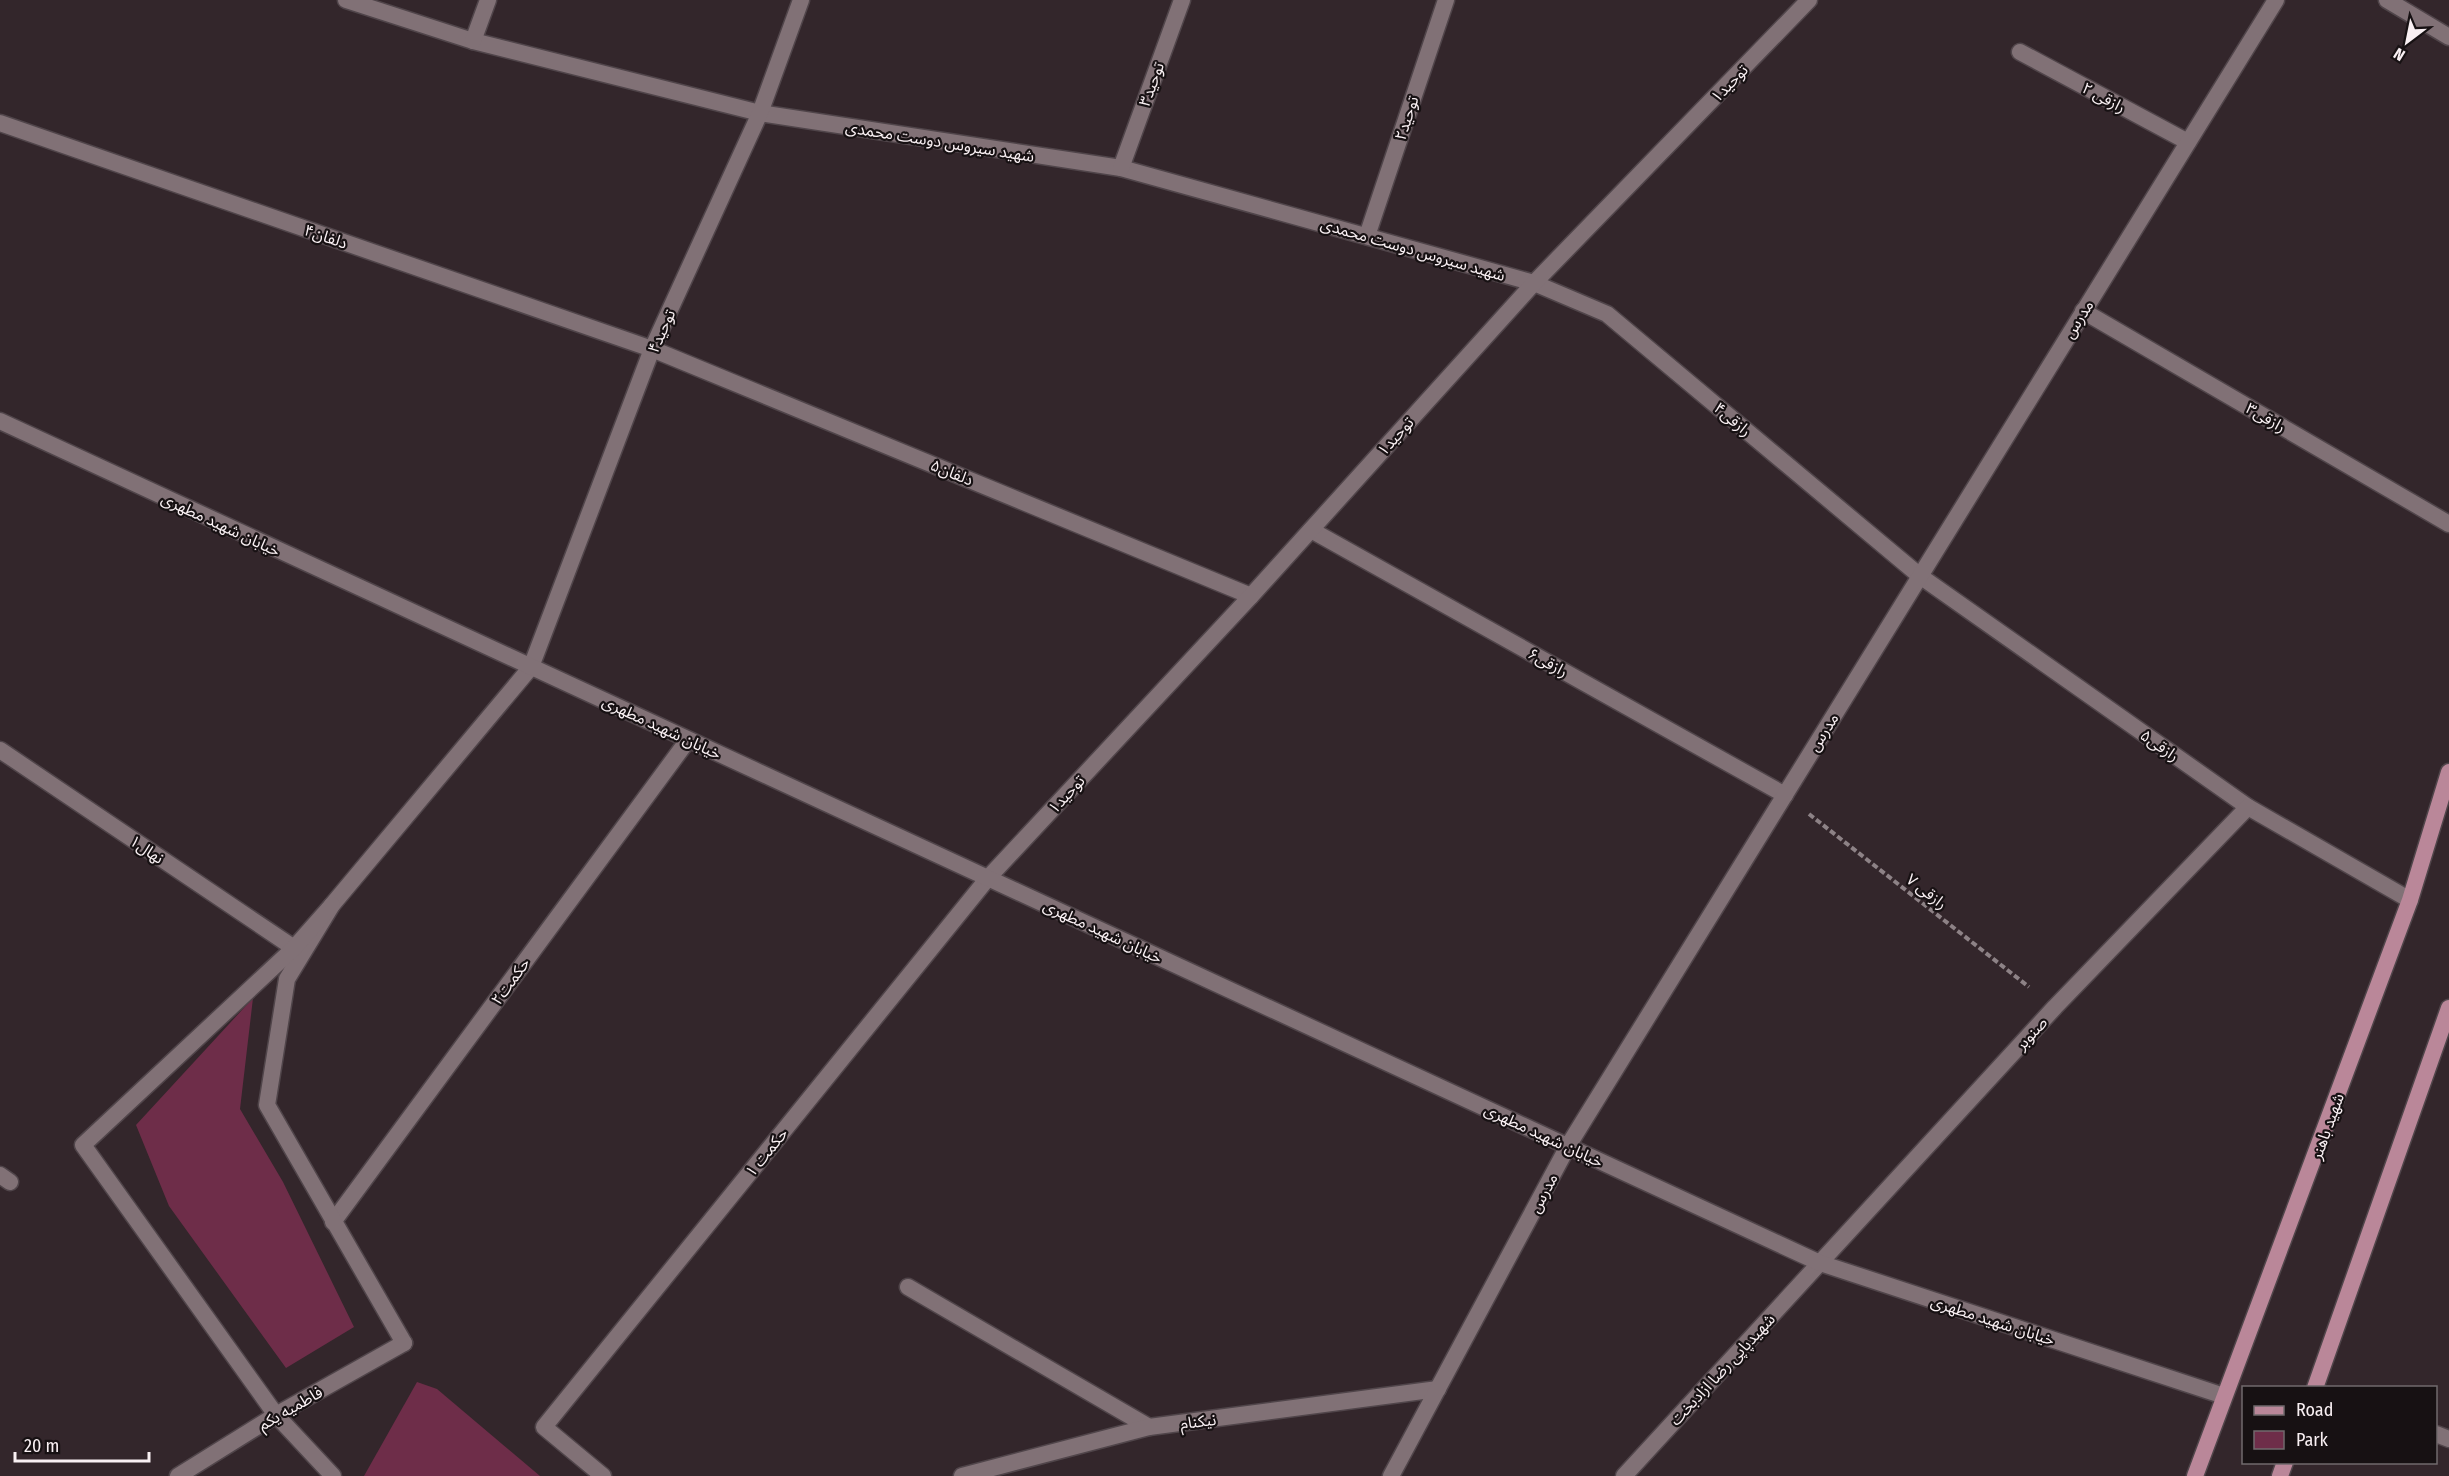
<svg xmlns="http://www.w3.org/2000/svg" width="2449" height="1476" font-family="'Fira Sans Condensed','Noto Sans Arabic',sans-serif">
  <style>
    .green { fill: #6e2d49 }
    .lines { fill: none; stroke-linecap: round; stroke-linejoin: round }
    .service-casing { stroke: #50454a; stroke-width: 19 }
    .minor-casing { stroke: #50454a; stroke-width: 19 }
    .tertiary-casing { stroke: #50454a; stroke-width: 19 }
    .primary-casing { stroke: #50454a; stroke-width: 19 }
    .path { stroke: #8d8286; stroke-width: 4; stroke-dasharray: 6 3; stroke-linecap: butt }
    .service { stroke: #817176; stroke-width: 16 }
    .minor { stroke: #817176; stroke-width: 16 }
    .tertiary { stroke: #817176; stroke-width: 16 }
    .primary { stroke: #ba8799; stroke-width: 16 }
    .labels { text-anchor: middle; stroke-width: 4.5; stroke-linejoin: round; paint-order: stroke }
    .street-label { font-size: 16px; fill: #f9f0f3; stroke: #171113 }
  </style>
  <rect width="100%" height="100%" fill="#33262b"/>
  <g class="green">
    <path d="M253,998L240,1109L283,1182L354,1327L286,1368L169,1206L136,1125Z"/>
    <path d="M417,1382L437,1389L540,1476H364Z"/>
  </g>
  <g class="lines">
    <defs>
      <g id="service">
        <path d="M1920,576L2248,807L2410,900"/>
        <path d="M333,1222L688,740"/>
        <path d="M404,1343L267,1105L287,979L332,905L531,667"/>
        <path d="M276,1415L333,1476"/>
      </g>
      <g id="minor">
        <path d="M346,0L473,41L760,113L1121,168L1534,283L1607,314L1920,576"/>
        <path d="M2387,0L2449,37"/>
        <path d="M473,41L488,0"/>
        <path d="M2020,52L2188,142"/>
        <path d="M0,123L652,349L1251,596"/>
        <path d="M1121,168L1182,0"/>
        <path d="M1367,236L1446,0"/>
        <path d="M2083,311L2449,524"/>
        <path d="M1311,530L1785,795"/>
        <path d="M531,667L652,349L760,113L801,0"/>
        <path d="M0,750L294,948"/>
        <path d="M0,1175L10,1182"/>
        <path d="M908,1287L1149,1427"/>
        <path d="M276,1415L83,1145L294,948L332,905"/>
        <path d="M2436,1434L2449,1439"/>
        <path d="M603,1476L544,1427L988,878L1251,596L1534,283L1809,0"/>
        <path d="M962,1476L1149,1427L1438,1389"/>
        <path d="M1624,1476L2055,1007L2248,807"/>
      </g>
      <g id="tertiary">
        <path d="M0,421L1820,1263L2224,1396"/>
        <path d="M178,1476L276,1415L404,1343"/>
        <path d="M1391,1476L1568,1146L2276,0"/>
      </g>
      <g id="primary">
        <path d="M2315,1388L2449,1008"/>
        <path d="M2195,1476L2410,900L2449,772"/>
        <path d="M2280,1476L2285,1462"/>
      </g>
    </defs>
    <use href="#service" class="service-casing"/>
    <use href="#minor" class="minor-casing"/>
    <use href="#tertiary" class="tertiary-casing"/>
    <use href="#primary" class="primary-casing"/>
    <path class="path" d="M1809,814L2029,987"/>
    <use href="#service" class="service"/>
    <use href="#minor" class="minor"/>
    <use href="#tertiary" class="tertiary"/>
    <use href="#primary" class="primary"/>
  </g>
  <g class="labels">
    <g class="street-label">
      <text transform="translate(1729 83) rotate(-46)" y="6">توحید۱</text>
      <text transform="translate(1151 84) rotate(-70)" y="6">توحید۳</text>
      <text transform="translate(2104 97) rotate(28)" y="6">رازقی ۲</text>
      <text transform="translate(1406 118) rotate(-72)" y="6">توحید۲</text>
      <text transform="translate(940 141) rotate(9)" y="6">شهید سیروس دوست محمدی</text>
      <text transform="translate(326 236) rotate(19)" y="6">دلفان۴</text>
      <text transform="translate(1413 249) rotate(16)" y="6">شهید سیروس دوست محمدی</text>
      <text transform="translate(2078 319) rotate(-58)" y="6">مدرس</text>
      <text transform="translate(661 331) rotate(-66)" y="6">توحید۴</text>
      <text transform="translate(2266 417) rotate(30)" y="6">رازقی۳</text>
      <text transform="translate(1733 419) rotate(40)" y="6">رازقی۴</text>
      <text transform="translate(1395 436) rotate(-48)" y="6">توحید۱</text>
      <text transform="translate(952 472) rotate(22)" y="6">دلفان۵</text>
      <text transform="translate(221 524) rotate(25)" y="6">خیابان شهید مطهری</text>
      <text transform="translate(1548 662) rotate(29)" y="6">رازقی۶</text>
      <text transform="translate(662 727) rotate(25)" y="6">خیابان شهید مطهری</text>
      <text transform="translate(1823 732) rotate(-58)" y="6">مدرس</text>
      <text transform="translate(2160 745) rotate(35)" y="6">رازقی۵</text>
      <text transform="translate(1066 794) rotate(-47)" y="6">توحید۱</text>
      <text transform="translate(147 849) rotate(34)" y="6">نهال۱</text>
      <text transform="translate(1927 891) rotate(38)" y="6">رازقی ۷</text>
      <text transform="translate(1103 931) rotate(25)" y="6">خیابان شهید مطهری</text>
      <text transform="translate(510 981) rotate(-54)" y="6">حکمت۲</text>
      <text transform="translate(2031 1033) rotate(-47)" y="6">صنوبر</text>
      <text transform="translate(2327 1126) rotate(-70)" y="6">شهید باهنر</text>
      <text transform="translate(1544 1135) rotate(25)" y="6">خیابان شهید مطهری</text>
      <text transform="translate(766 1152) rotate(-51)" y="6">حکمت ۱</text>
      <text transform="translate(1543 1193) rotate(-62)" y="6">مدرس</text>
      <text transform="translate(1993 1320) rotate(18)" y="6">خیابان شهید مطهری</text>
      <text transform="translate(1722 1369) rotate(-47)" y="6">شهیدپاپی رضا ازادبخت</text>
      <text transform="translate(290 1408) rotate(-30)" y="6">فاطمیه یکم</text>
      <text transform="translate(1198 1421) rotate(-7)" y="6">نیکنام</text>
    </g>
  </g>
  <rect x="2242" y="1386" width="195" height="78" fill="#171113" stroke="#716a6d" stroke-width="1.5"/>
  <rect x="2254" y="1406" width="30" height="9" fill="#ba8799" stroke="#716a6d" stroke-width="1.5"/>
  <text x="2296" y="1416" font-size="18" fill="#f9f0f3">Road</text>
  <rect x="2254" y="1431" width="30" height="18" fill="#6e2d49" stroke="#716a6d" stroke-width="1.5"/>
  <text x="2296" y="1446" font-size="18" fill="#f9f0f3">Park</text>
  <g transform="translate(2407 42) rotate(212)" stroke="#171113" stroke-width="4.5" paint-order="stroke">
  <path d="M0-4.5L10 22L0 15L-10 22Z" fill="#f9f0f3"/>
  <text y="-9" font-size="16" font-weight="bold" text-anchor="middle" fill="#f9f0f3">N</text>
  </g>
  <path d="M15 1452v9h134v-9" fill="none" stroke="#f9f0f3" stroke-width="3"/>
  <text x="24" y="1452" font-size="18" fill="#f9f0f3" stroke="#171113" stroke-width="4.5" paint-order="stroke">20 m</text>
</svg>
